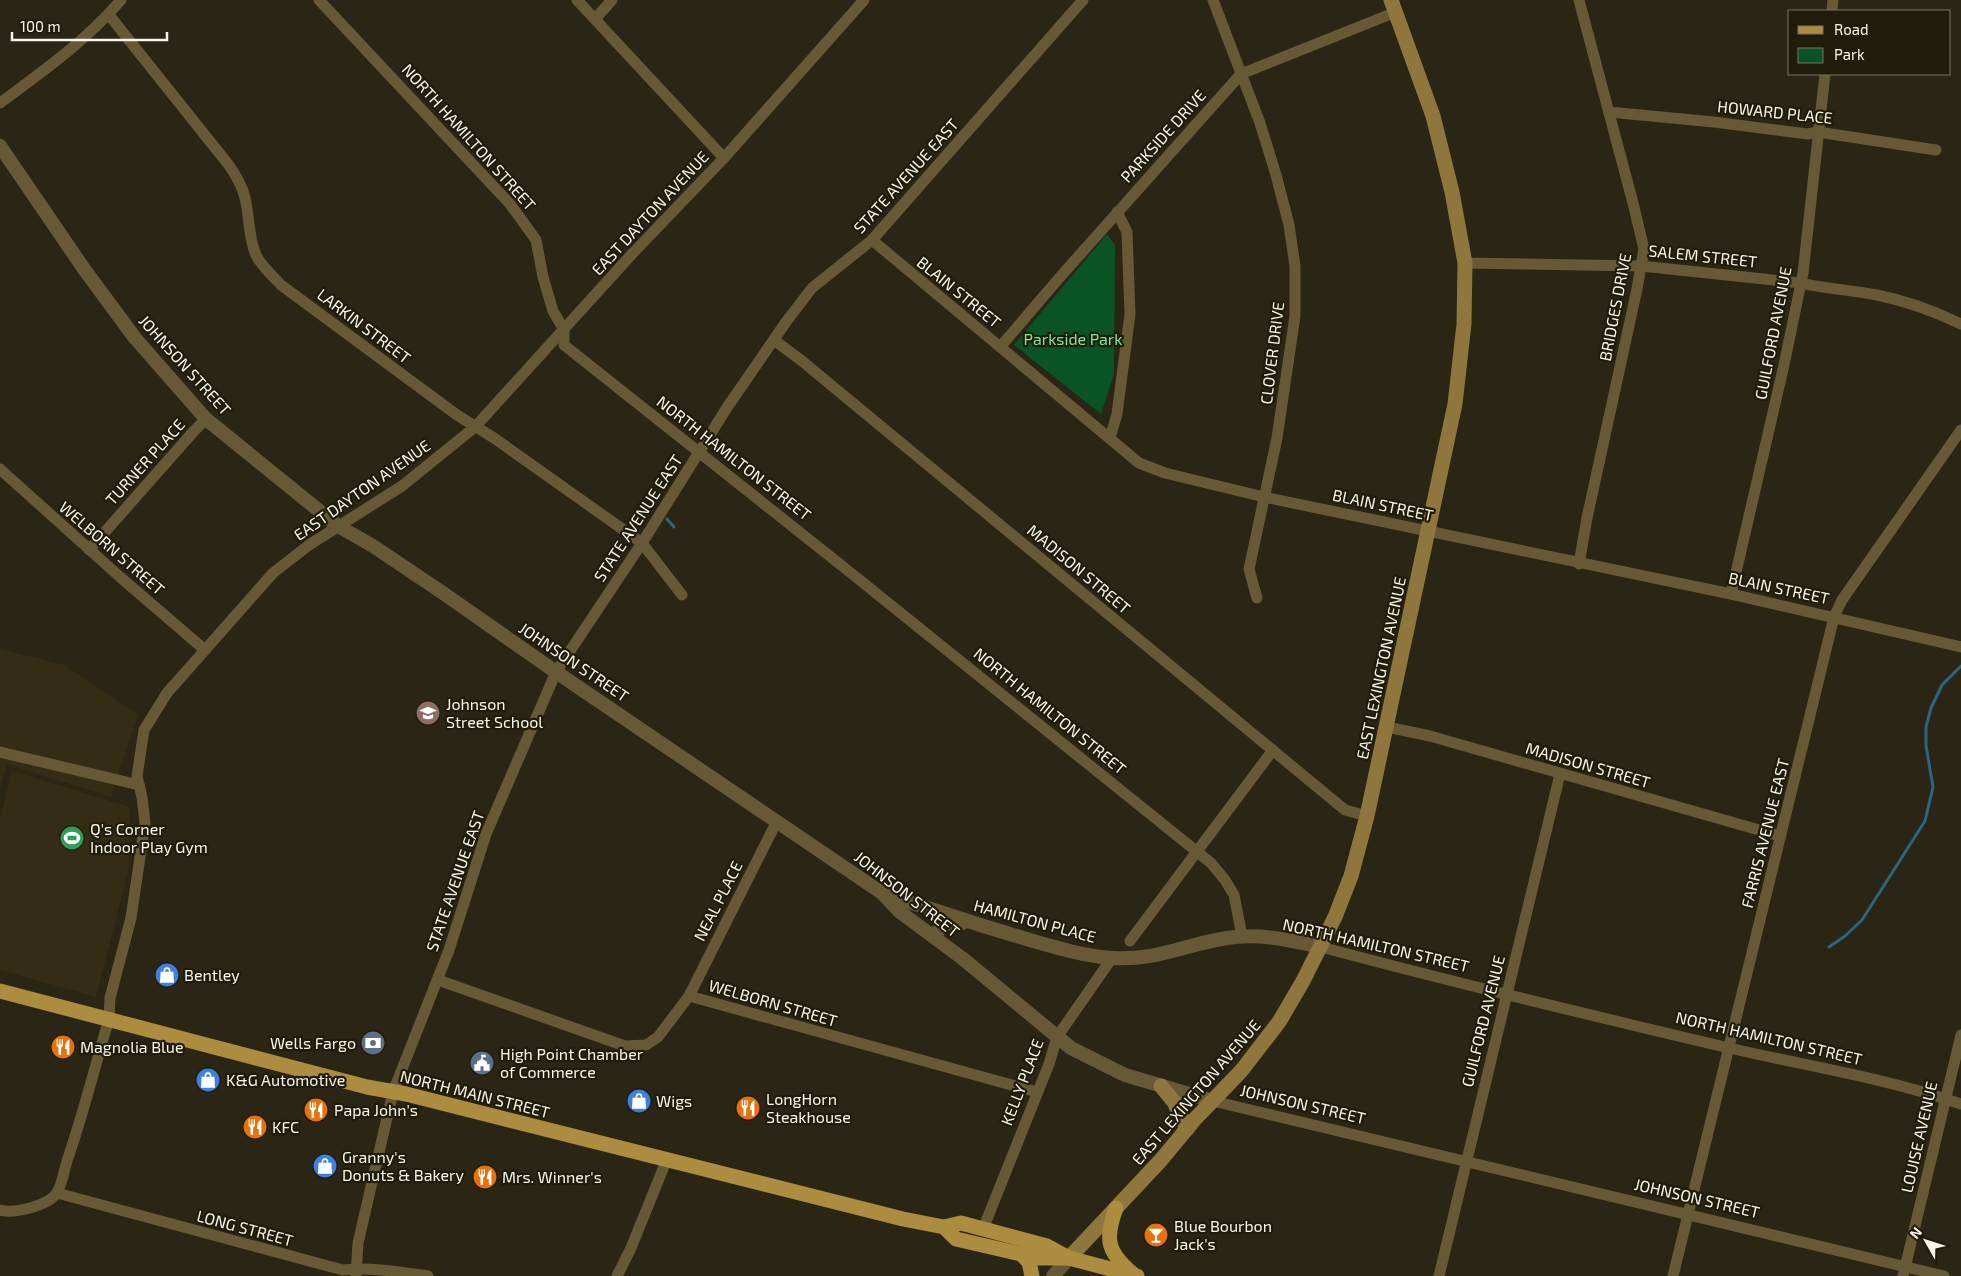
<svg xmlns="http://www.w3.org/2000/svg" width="1961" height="1276" font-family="'Exo 2',sans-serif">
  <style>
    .built { fill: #342c14 }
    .green { fill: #0a5325 }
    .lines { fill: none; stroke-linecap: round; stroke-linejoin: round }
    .stream { stroke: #2a677f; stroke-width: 3 }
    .minor { stroke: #685936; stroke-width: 11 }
    .tertiary { stroke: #685936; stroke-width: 14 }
    .secondary { stroke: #8e763c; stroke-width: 15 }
    .primary { stroke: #ac8c3f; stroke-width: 15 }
    .labels { text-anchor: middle; stroke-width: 4.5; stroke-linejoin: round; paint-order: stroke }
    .street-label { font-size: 16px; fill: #f8f5ea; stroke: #211b0a }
    .park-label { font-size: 16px; fill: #7de997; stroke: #211b0a }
    .poi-label { font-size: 16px; fill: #f8f5ea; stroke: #211b0a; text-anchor: start }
  </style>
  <rect width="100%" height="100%" fill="#2a2514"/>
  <g class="built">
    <path d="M0,649L65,665L138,715L111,797L7,764L0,788Z"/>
    <path d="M12,771L130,807L129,869L96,997L0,970V819Z"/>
  </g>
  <path class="green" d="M1107,234L1115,245L1114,374L1101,414L1014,345Z"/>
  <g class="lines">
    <g class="stream">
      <path d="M667,519L674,527"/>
      <path d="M1829,947L1845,936L1862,920L1925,821L1933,787L1926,746V727L1931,708L1942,685L1961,666"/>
    </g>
    <g class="minor">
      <path d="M319,0L510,204L536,240L543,277L553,311L564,330V345L851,573L1211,863L1225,880L1234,895L1242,936"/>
      <path d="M577,0L724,158"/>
      <path d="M1213,0L1260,123L1276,175L1289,225L1295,266V316L1277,438L1249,569L1257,598"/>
      <path d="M1579,0L1633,203L1644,249L1637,289L1587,518L1579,564"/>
      <path d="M1832,11L1833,0"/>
      <path d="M109,15L228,164C236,175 242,185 245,198C250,218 248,237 256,255C261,266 273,276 281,285L457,415L494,438L642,543L682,595"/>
      <path d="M595,19L612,0"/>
      <path d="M0,103C43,71 87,40 121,0"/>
      <path d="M1609,112L1714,122L1808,134L1818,132L1936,150"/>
      <path d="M872,240L1139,463L1165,473L1264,497L1731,594L1961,647"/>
      <path d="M1465,263L1641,266L1801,283C1826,289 1852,290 1877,295C1907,301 1934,311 1961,324"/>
      <path d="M774,340L802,361L1345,810L1367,816"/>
      <path d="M1001,346L1060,277L1241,74L1396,12"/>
      <path d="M1110,438L1117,414L1130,314L1127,232L1117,212"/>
      <path d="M0,469L120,577L205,650"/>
      <path d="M89,550L194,431L206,419"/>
      <path d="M1731,594L1784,365L1803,273L1825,74"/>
      <path d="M1387,727L1430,736L1780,836"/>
      <path d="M0,752L139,785"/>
      <path d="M1130,941L1273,750"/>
      <path d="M1321,947C1456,983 1593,1016 1729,1048C1807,1066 1886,1078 1961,1104"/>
      <path d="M438,980L625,1046L646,1045L658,1037L689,996L777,821"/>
      <path d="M689,996L1037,1092"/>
      <path d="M1213,1101L1944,1276"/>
      <path d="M57,1193L343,1270C371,1267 400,1272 428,1276"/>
      <path d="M0,1210C14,1214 47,1206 56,1194C62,1186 64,1171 67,1161C83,1115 95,1066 109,1019L110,998L131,918L145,823L142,797L137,776L144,730L167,693L273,573L309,545L402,486L475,427L632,254L724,158L864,0"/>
      <path d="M983,1229L1049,1064L1057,1037L1112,958"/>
      <path d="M356,1276L358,1243L393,1092L449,950L486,834L556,672L642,543L728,406L786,322L812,288L872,240L1083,0"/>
      <path d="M617,1276L631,1248L667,1159"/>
      <path d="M1439,1276L1560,774"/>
      <path d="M1673,1276L1834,617L1842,600L1961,430"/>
      <path d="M1903,1276L1961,1035"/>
    </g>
    <g class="tertiary">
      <path d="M0,146L84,269L135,338L206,419L338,526L373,546L443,593L556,672L882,893L900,912L962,958L1071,1048L1125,1075L1213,1101"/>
      <path d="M885,894C934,910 981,926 1030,940C1057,948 1084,956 1112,958C1155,961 1187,944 1227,938C1259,933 1290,940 1321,947"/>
      <path d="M933,936L945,924L962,923"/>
      <path d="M1053,1276L1069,1258"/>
    </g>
    <g class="secondary">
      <path d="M1161,1086L1174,1102L1187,1129"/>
      <path d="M1069,1258L1161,1160L1195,1119L1242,1070L1279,1022L1303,981L1335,917L1351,876L1367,816L1455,404L1464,324L1465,263L1452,192L1433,116L1391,0"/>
    </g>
    <g class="primary">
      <path d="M0,991L367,1087L406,1094L903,1219L944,1227L961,1223L1047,1246L1069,1258"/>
      <path d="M1116,1208C1104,1240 1108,1253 1133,1274"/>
      <path d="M944,1227L956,1239L1038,1258H1069L1137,1276"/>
      <path d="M1021,1254L1029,1262L1032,1276"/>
    </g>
  </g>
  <defs>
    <symbol id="school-disc" viewBox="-11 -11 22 22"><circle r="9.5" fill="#8d6e63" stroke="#211b0a"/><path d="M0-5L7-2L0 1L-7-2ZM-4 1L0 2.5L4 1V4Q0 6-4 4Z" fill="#fff"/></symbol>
    <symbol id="stadium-disc" viewBox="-11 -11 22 22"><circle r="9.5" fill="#2e9e5b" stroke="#211b0a"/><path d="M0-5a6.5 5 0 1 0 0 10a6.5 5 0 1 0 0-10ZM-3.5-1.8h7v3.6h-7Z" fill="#fff"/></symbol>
    <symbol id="shop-disc" viewBox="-11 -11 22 22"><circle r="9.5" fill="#3f7fe0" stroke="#211b0a"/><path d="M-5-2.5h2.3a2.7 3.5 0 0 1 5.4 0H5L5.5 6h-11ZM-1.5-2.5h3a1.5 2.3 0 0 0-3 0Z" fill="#fff"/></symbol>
    <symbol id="bank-disc" viewBox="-11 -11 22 22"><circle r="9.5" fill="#5c6f8a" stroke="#211b0a"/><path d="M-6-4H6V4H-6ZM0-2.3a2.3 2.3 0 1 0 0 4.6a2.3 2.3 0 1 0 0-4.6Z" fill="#fff"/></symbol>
    <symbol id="restaurant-disc" viewBox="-11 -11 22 22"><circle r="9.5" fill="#e8710a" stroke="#211b0a"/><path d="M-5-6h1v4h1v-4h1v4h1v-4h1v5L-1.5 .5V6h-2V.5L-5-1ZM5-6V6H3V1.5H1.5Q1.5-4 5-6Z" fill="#fff"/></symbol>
    <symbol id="civic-disc" viewBox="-11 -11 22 22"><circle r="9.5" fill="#5c6f8a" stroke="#211b0a"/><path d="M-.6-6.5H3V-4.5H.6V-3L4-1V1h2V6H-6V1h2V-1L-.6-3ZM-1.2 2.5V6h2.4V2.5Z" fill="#fff"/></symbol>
    <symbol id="bar-disc" viewBox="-11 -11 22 22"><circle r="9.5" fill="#e8710a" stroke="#211b0a"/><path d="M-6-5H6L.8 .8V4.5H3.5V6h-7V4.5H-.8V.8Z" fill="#fff"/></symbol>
  </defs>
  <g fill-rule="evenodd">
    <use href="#school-disc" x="414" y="699" width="28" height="28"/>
    <use href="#stadium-disc" x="58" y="824" width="28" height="28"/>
    <use href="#shop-disc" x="153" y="961" width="28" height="28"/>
    <use href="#bank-disc" x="359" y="1029" width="28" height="28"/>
    <use href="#restaurant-disc" x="49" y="1033" width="28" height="28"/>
    <use href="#civic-disc" x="468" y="1049" width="28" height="28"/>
    <use href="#shop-disc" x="194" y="1066" width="28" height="28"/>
    <use href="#shop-disc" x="625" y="1087" width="28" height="28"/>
    <use href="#restaurant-disc" x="734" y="1094" width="28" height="28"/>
    <use href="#restaurant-disc" x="302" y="1096" width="28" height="28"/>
    <use href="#restaurant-disc" x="241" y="1113" width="28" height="28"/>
    <use href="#shop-disc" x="311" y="1152" width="28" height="28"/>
    <use href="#restaurant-disc" x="471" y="1163" width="28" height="28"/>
    <use href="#bar-disc" x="1142" y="1221" width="28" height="28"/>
  </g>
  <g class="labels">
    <g class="street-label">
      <text transform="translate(1775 112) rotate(6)" y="6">HOWARD PLACE</text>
      <text transform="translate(1163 136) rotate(-48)" y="6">PARKSIDE DRIVE</text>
      <text transform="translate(469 137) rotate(48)" y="6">NORTH HAMILTON STREET</text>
      <text transform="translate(906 176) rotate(-48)" y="6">STATE AVENUE EAST</text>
      <text transform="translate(650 213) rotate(-47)" y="6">EAST DAYTON AVENUE</text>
      <text transform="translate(1703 256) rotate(6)" y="6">SALEM STREET</text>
      <text transform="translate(959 292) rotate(39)" y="6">BLAIN STREET</text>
      <text transform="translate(1615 307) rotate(-79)" y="6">BRIDGES DRIVE</text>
      <text transform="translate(364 326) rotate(37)" y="6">LARKIN STREET</text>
      <text transform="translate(1773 333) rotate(-79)" y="6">GUILFORD AVENUE</text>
      <text transform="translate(1272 353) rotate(-83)" y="6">CLOVER DRIVE</text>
      <text transform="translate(185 365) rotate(48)" y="6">JOHNSON STREET</text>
      <text transform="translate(734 458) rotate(38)" y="6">NORTH HAMILTON STREET</text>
      <text transform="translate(145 462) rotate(-48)" y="6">TURNER PLACE</text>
      <text transform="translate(362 490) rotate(-35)" y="6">EAST DAYTON AVENUE</text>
      <text transform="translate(1383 505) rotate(12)" y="6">BLAIN STREET</text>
      <text transform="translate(638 518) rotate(-57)" y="6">STATE AVENUE EAST</text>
      <text transform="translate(112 548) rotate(41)" y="6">WELBORN STREET</text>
      <text transform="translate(1079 569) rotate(40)" y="6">MADISON STREET</text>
      <text transform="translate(1779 588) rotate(12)" y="6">BLAIN STREET</text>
      <text transform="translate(574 662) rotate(34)" y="6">JOHNSON STREET</text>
      <text transform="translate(1381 668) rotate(-78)" y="6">EAST LEXINGTON AVENUE</text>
      <text transform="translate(1050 711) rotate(39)" y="6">NORTH HAMILTON STREET</text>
      <text transform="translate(1588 765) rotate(16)" y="6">MADISON STREET</text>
      <text transform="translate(1765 833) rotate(-76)" y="6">FARRIS AVENUE EAST</text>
      <text transform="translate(455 881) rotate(-71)" y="6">STATE AVENUE EAST</text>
      <text transform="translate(907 894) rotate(38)" y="6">JOHNSON STREET</text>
      <text transform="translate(718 901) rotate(-63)" y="6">NEAL PLACE</text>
      <text transform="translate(1035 921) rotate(15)" y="6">HAMILTON PLACE</text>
      <text transform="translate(1376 945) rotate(13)" y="6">NORTH HAMILTON STREET</text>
      <text transform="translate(773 1003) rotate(16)" y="6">WELBORN STREET</text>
      <text transform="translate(1483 1021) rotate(-76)" y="6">GUILFORD AVENUE</text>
      <text transform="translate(1769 1038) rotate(13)" y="6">NORTH HAMILTON STREET</text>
      <text transform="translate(1022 1082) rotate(-69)" y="6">KELLY PLACE</text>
      <text transform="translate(1196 1092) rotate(-49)" y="6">EAST LEXINGTON AVENUE</text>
      <text transform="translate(475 1094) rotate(14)" y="6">NORTH MAIN STREET</text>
      <text transform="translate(1303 1104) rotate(13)" y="6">JOHNSON STREET</text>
      <text transform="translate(1919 1137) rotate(-77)" y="6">LOUISE AVENUE</text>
      <text transform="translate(1697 1198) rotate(13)" y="6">JOHNSON STREET</text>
      <text transform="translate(245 1228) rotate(15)" y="6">LONG STREET</text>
    </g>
    <g class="park-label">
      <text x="1073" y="345">Parkside Park</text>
    </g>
    <g class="poi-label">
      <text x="446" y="710">Johnson<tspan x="446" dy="18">Street School</tspan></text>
      <text x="90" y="835">Q's Corner<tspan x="90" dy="18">Indoor Play Gym</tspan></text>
      <text x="184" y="981">Bentley</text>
      <text x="356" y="1049" text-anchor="end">Wells Fargo</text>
      <text x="80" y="1053">Magnolia Blue</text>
      <text x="500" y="1060">High Point Chamber<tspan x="500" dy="18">of Commerce</tspan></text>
      <text x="226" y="1086">K&amp;G Automotive</text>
      <text x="766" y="1105">LongHorn<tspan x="766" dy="18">Steakhouse</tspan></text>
      <text x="656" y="1107">Wigs</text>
      <text x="334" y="1116">Papa John's</text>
      <text x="272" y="1133">KFC</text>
      <text x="342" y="1163">Granny's<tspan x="342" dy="18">Donuts &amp; Bakery</tspan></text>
      <text x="502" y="1183">Mrs. Winner's</text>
      <text x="1174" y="1232">Blue Bourbon<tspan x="1174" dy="18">Jack's</tspan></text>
    </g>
  </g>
  <rect x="1788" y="10" width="162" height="65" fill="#211b0a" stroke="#777264"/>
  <rect x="1798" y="26" width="25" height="8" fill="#ac8c3f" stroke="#777264"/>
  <text x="1834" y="35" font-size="15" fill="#f8f5ea">Road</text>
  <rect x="1798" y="48" width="25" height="15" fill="#0a5325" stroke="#777264"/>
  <text x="1834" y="60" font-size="15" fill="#f8f5ea">Park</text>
  <g transform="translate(1926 1241) rotate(309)" stroke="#211b0a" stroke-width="4" paint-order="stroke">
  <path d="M0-4L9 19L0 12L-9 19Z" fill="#f8f5ea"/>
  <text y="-8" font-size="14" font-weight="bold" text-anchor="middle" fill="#f8f5ea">N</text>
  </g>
  <path d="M12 32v8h155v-8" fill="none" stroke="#f8f5ea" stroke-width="2.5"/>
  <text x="20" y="32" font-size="15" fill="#f8f5ea" stroke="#211b0a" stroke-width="4" paint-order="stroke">100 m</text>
</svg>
